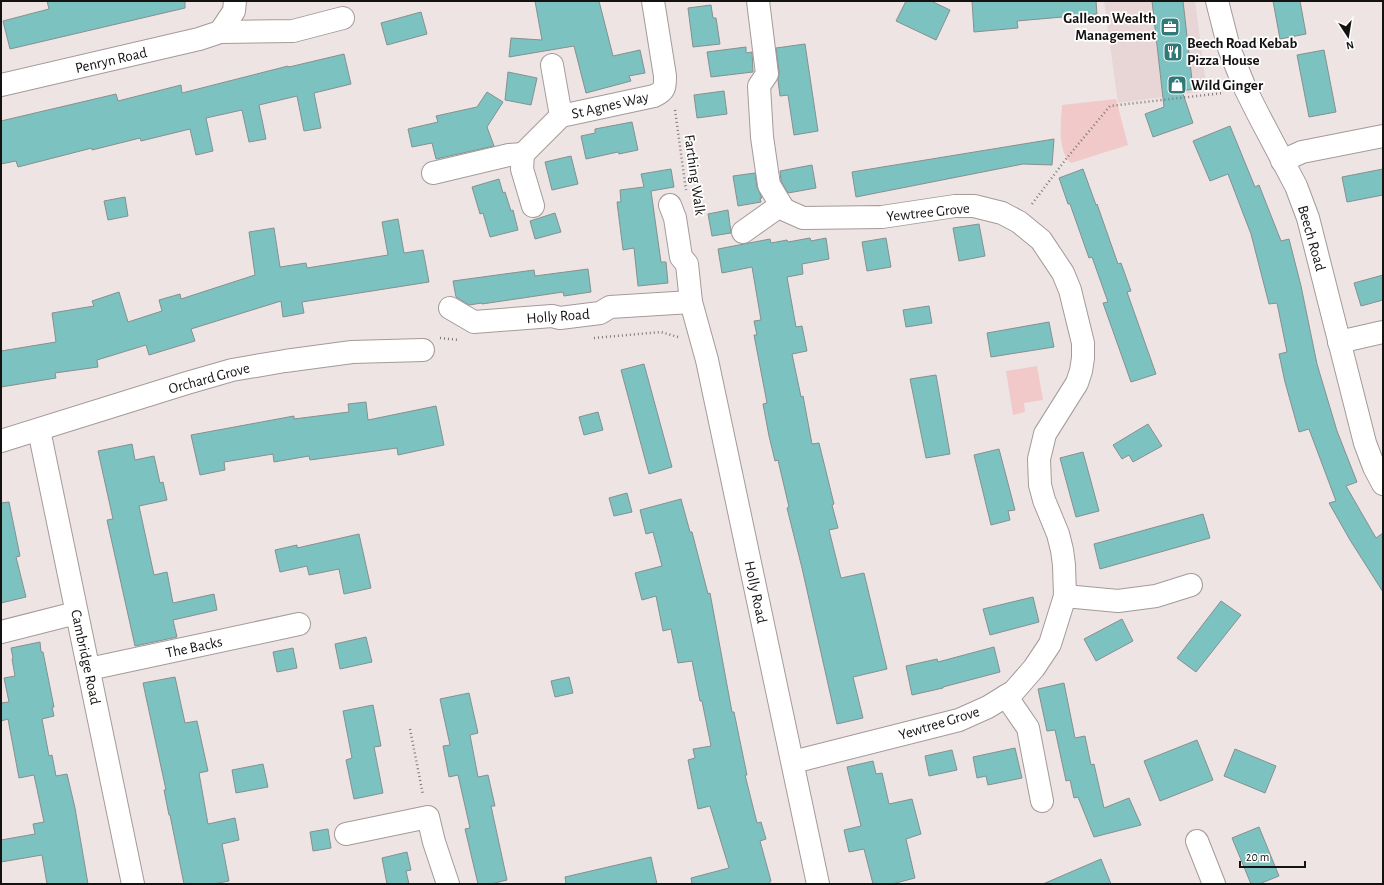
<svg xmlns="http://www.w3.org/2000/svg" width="1384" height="885" font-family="'Alegreya Sans',sans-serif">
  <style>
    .built { fill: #e8d5d5 }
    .green { fill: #f1c9c9 }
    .building { fill: #7bc2c0; stroke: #869090 }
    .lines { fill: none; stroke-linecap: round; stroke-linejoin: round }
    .minor-casing { stroke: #a49a9a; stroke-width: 24 }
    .path { stroke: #7f7878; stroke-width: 2.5; stroke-dasharray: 1 3; stroke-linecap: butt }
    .minor { stroke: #fff; stroke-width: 22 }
    .labels { text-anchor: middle; stroke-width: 3.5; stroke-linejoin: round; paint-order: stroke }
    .poi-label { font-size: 15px; font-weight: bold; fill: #151212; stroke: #fff; text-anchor: start }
    .street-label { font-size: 15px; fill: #151212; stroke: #fff }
  </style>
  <rect width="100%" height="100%" fill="#eee4e4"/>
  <path class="built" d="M1104,1H1195L1207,91L1118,103Z"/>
  <g class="green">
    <path d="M1116,99L1128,145L1071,163C1057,151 1061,122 1062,105Z"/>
    <path d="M1037,366L1043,400L1024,403L1025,412L1013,415L1006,371Z"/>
  </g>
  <g class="building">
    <path d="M47,1H185V8L10,49L3,21L49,9Z"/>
    <path d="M535,1H599L613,56L640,50L645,73L629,76L631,81L586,93L574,46L509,57L511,38L542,40Z"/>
    <path d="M906,1H931L950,10L936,40L896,21Z"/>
    <path d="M972,1H1096L1097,14L1017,21L1018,28L974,32Z"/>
    <path d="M1152,1H1183L1193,89L1182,91L1193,123L1153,137L1145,114L1164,107Z"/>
    <path d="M1273,1H1300L1306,34L1280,39Z"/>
    <path d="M711,5L713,18H716L720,44L693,47L688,8Z"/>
    <path d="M421,12L427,34L387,45L381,23Z"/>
    <path d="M805,44L818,131L794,135L788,95L780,96L778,80L779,72L776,48Z"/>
    <path d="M746,47V53L752,52L753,72L711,77L707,52Z"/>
    <path d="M1324,50L1336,112L1309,117L1297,55Z"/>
    <path d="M344,54L351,84L314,93L321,128L304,131L297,96L259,105L266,139L249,142L242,110L206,118L213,151L196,155L190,129L141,141L140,138L92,150V148L18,167L16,161L1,164V121L116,94L118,101L181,85L182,93L288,66L289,67Z"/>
    <path d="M508,72L537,78L531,105L505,100Z"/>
    <path d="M724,91L727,114L697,118L694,95Z"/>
    <path d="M487,92L503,102L487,127L494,146L436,159L432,143L412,147L408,129L438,122L436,116L477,107Z"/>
    <path d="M632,122L638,150L619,154L618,152L586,159L581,136L595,133V129Z"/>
    <path d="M1230,126L1255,187L1259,185L1281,241L1289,239L1301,286L1317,364L1337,431L1357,482L1346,486L1376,538L1383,533V592L1350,540L1329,503L1336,501L1309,429L1299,432L1285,382L1279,354L1287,352L1277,303L1269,304L1251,234L1228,174L1210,181L1193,141Z"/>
    <path d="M1054,139L1052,165L1023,164L856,197L852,172Z"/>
    <path d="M571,156L578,184L552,190L545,162Z"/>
    <path d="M812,165L816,188L788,193L781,181L780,171Z"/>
    <path d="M671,169L674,187L651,191L661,262H666L668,283L638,286L634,248L623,250L617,202H621L620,190L644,187L641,174Z"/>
    <path d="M1083,169L1096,205L1097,204L1118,264L1121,263L1131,291L1127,292L1156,374L1131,382L1103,303L1108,302L1092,257L1089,258L1070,204H1068L1059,178Z"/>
    <path d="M1383,169V195L1347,202L1342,177Z"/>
    <path d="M755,173L757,187L762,198H760L761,202L738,206L733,176Z"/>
    <path d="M499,179L503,193L505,192L511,211L513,210L518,230L490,237L483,213L480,214L472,187Z"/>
    <path d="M125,197L128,216L108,220L104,201Z"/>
    <path d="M728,210L731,233L712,236L708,214Z"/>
    <path d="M555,213L561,232L535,239L530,221Z"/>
    <path d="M398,219L404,253L423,250L429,282L302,302L304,313L283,317L281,301L191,329L195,341L149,355L146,345L97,360L98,367L55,373L56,378L1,387V351L56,342L52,313L94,306L92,301L119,292L128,322L162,311L159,300L180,294L181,299L255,275L249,232L274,228L280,267L306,263L307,268L388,255L382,222Z"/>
    <path d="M979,224L985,256L959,261L953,228Z"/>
    <path d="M810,238L811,241L826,238L829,259L802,264L803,274L787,277L796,327L802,326L807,351L792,354L801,397L803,396L812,444L819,443L834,504L832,505L838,528L829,530L841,578L864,573L887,669L853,677L863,718L837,724L802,568L787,508L789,507L778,460L775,461L769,436L763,404L767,403L754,335H757L754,321L761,320L752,267L722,273L718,249L770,239L771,243L787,240L788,242Z"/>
    <path d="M886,238L891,267L867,271L862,242Z"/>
    <path d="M588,269L591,292L564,296L563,292L482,304V303L469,305L456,297L453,281L534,270L535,276Z"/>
    <path d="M1383,275V300L1361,306L1354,283Z"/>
    <path d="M929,306L932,323L906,327L903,310Z"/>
    <path d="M1049,322L1054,347L991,357L987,333Z"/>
    <path d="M644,364L672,467L649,474L621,370Z"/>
    <path d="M936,375L950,454L926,458L910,379Z"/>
    <path d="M366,402L368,420L436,406L444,445L398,455L397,448L310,460L309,456L274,462L273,454L224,462L225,470L200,475L191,435L294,416V419L349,412L348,404Z"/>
    <path d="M598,412L603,430L584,435L579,417Z"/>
    <path d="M1148,424L1162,446L1133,462L1129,455L1122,459L1113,445Z"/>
    <path d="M132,444L135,460L154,456L160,483L163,482L167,500L139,506L154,575L167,572L173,603L214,594L217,610L173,620L177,637L135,646L107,520L113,519L98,451Z"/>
    <path d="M999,449L1015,510L1008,511L1010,520L991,525L974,455Z"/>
    <path d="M1083,452L1099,511L1076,517L1060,458Z"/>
    <path d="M627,493L632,512L614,516L609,498Z"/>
    <path d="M681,499L690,532H692L708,594L710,593L732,712H734L747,775H745L757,823L761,822L766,839L760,841L771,881H770V884H692L691,878L729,868L710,806L698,809L688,760L695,758L693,749L711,746L702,701H700L692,661L678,663L671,629L663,631L656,596L642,600L635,573L662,566L653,532L646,534L640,510Z"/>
    <path d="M9,502L20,556L16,557L26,597L1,603V503Z"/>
    <path d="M1203,514L1210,538L1100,569L1094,544Z"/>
    <path d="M359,534L371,588L344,594L339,569L309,575L307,566L280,572L275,550L297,545V548Z"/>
    <path d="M1033,597L1039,622L990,635L983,609Z"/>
    <path d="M1221,601L1241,615L1196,672L1177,658Z"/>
    <path d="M1122,619L1133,641L1096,661L1084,639Z"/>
    <path d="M366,637L372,662L340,669L335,644Z"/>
    <path d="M40,642L41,652H43L54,707H52L54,716L42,719L49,756L52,755L56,776L67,774L75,808L88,884H47L42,855L1,862V840L35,834L33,824L44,822L34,775L19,778L8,719L1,721V703L9,702L4,678L15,676L12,659L13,658L11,648Z"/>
    <path d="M994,647L1000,672L943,687V688L912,695L906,666L937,659L938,662Z"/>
    <path d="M293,648L297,668L277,672L273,652Z"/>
    <path d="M175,677L185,723L197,721L208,771L199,773L208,824L235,818L239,840L222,844L229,881L213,884H184L170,815H169L164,790H166L143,683Z"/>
    <path d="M569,677L573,693L555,697L551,681Z"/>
    <path d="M1064,683L1075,738L1085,736L1091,765L1094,764L1104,808L1129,798L1141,825L1094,837L1078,797L1074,798L1070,780L1066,781L1055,730L1047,731L1038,689Z"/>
    <path d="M469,693L478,733L470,735L478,777L488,775L495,806H491L507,880L491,884H478L465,829L470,828L458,775L449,777L443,746L450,745L440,699Z"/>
    <path d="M373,705L381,746L374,747L383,793L354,799L346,760L352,758L343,711Z"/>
    <path d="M1197,740L1213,780L1160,801L1144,761Z"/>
    <path d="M1015,748L1022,778L988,785L986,776L977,778L973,757Z"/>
    <path d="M1235,749L1276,766L1265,793L1224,776Z"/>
    <path d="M952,750L957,770L929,776L925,756Z"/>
    <path d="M873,761L876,774L882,773L889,804L912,799L921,834L906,839L915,878L892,884H873L864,849L849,852L844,830L861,826L847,767Z"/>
    <path d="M263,764L268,787L236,793L232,770Z"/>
    <path d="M1259,827L1279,876L1259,884H1251L1232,838Z"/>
    <path d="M328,829L331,848L313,851L310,832Z"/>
    <path d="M407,852L411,870L406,871L409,884H387L382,858Z"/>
    <path d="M651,857L657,884H566L565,877Z"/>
    <path d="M1101,859L1111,884H1043Z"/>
  </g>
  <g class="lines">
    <defs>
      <g id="minor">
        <path d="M758,1L767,74L759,86L762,137L769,185L781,205L785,210L803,218L882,217L955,206H974L1002,213L1019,222L1041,240L1063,273L1070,290L1083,343V358L1081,371L1077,383L1045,434L1039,459L1040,485L1044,500L1058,534L1062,550L1064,565L1065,596L1050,644L1034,668L1014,691L988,707L959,720L793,762"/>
        <path d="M1217,1L1229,48L1245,88L1258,114L1296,186L1308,218L1365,443L1374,467L1383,484"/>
        <path d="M220,32L293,31L343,18"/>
        <path d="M552,65L561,116"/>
        <path d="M1,85L199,39L220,32L234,11L235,1"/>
        <path d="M1282,161L1302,152L1383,136"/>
        <path d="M433,173L509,155L523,154"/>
        <path d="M670,205L675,218L681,257L687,264L691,302L707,360L818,884"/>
        <path d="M533,206L522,169L523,154L561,116L654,96C665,91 665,88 665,76L653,1"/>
        <path d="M743,232L781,205"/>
        <path d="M450,308L474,322L552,316L560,318L600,313L610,307L691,302"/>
        <path d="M1339,342L1383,332"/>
        <path d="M39,430L133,884"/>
        <path d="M1,441L187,383L232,370L285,361L352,352L423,350"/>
        <path d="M1065,596L1118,601L1156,596L1191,585"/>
        <path d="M1,632L76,613"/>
        <path d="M89,669L299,624"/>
        <path d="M1006,696L1028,728L1042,801"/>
        <path d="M346,834L428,817L434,842L448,884"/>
        <path d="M1197,841L1214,884"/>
      </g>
    </defs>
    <use href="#minor" class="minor-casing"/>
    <g class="path">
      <path d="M675,110L686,190"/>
      <path d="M1032,204L1066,159L1110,106L1223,93"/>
      <path d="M440,338L459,340"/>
      <path d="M594,338L661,332L678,337"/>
      <path d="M410,729L423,795"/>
    </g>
    <use href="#minor" class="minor"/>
  </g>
  <defs>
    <symbol id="office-square" viewBox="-11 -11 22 22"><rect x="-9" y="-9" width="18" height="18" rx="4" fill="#307977" stroke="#fff"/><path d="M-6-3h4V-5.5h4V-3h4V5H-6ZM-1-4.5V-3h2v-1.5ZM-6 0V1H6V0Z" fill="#fff"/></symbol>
    <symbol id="restaurant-square" viewBox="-11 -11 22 22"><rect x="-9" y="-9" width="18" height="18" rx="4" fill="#307977" stroke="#fff"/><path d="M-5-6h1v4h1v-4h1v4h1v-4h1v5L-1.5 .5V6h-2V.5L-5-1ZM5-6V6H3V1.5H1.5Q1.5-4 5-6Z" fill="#fff"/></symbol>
    <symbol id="shop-square" viewBox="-11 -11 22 22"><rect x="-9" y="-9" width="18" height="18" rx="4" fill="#307977" stroke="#fff"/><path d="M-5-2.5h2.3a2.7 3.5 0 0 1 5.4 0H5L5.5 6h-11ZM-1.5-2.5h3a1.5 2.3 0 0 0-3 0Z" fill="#fff"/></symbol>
  </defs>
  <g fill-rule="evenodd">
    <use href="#office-square" x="1159" y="16" width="22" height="22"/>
    <use href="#restaurant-square" x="1162" y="41" width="22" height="22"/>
    <use href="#shop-square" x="1166" y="74" width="22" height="22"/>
  </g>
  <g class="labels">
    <g class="poi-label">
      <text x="1156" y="23" text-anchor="end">Galleon Wealth<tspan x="1156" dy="17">Management</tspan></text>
      <text x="1187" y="48">Beech Road Kebab<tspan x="1187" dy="17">Pizza House</tspan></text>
      <text x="1191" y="90">Wild Ginger</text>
    </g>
    <g class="street-label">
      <text transform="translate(111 60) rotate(-13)" y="5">Penryn Road</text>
      <text transform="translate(610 105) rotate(-13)" y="5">St Agnes Way</text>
      <text transform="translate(695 175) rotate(82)" y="5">Farthing Walk</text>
      <text transform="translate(928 212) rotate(-6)" y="5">Yewtree Grove</text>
      <text transform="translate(1312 238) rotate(74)" y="5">Beech Road</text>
      <text transform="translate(558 316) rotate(-4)" y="5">Holly Road</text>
      <text transform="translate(209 378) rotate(-15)" y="5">Orchard Grove</text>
      <text transform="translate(756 592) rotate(78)" y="5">Holly Road</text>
      <text transform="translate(194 647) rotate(-12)" y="5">The Backs</text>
      <text transform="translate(86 657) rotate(78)" y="5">Cambridge Road</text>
      <text transform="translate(939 723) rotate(-17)" y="5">Yewtree Grove</text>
    </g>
  </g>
  <rect width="1384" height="885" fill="none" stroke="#151212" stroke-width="4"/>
  <g transform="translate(1348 36) rotate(168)" stroke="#ffffff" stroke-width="3" paint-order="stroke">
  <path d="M0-3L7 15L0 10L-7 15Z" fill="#151212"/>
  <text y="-6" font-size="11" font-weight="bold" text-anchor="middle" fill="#151212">N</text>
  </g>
  <path d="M1240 861v6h65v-6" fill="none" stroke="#151212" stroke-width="2"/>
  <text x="1246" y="861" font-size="12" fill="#151212" stroke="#ffffff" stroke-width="3" paint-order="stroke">20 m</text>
</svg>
